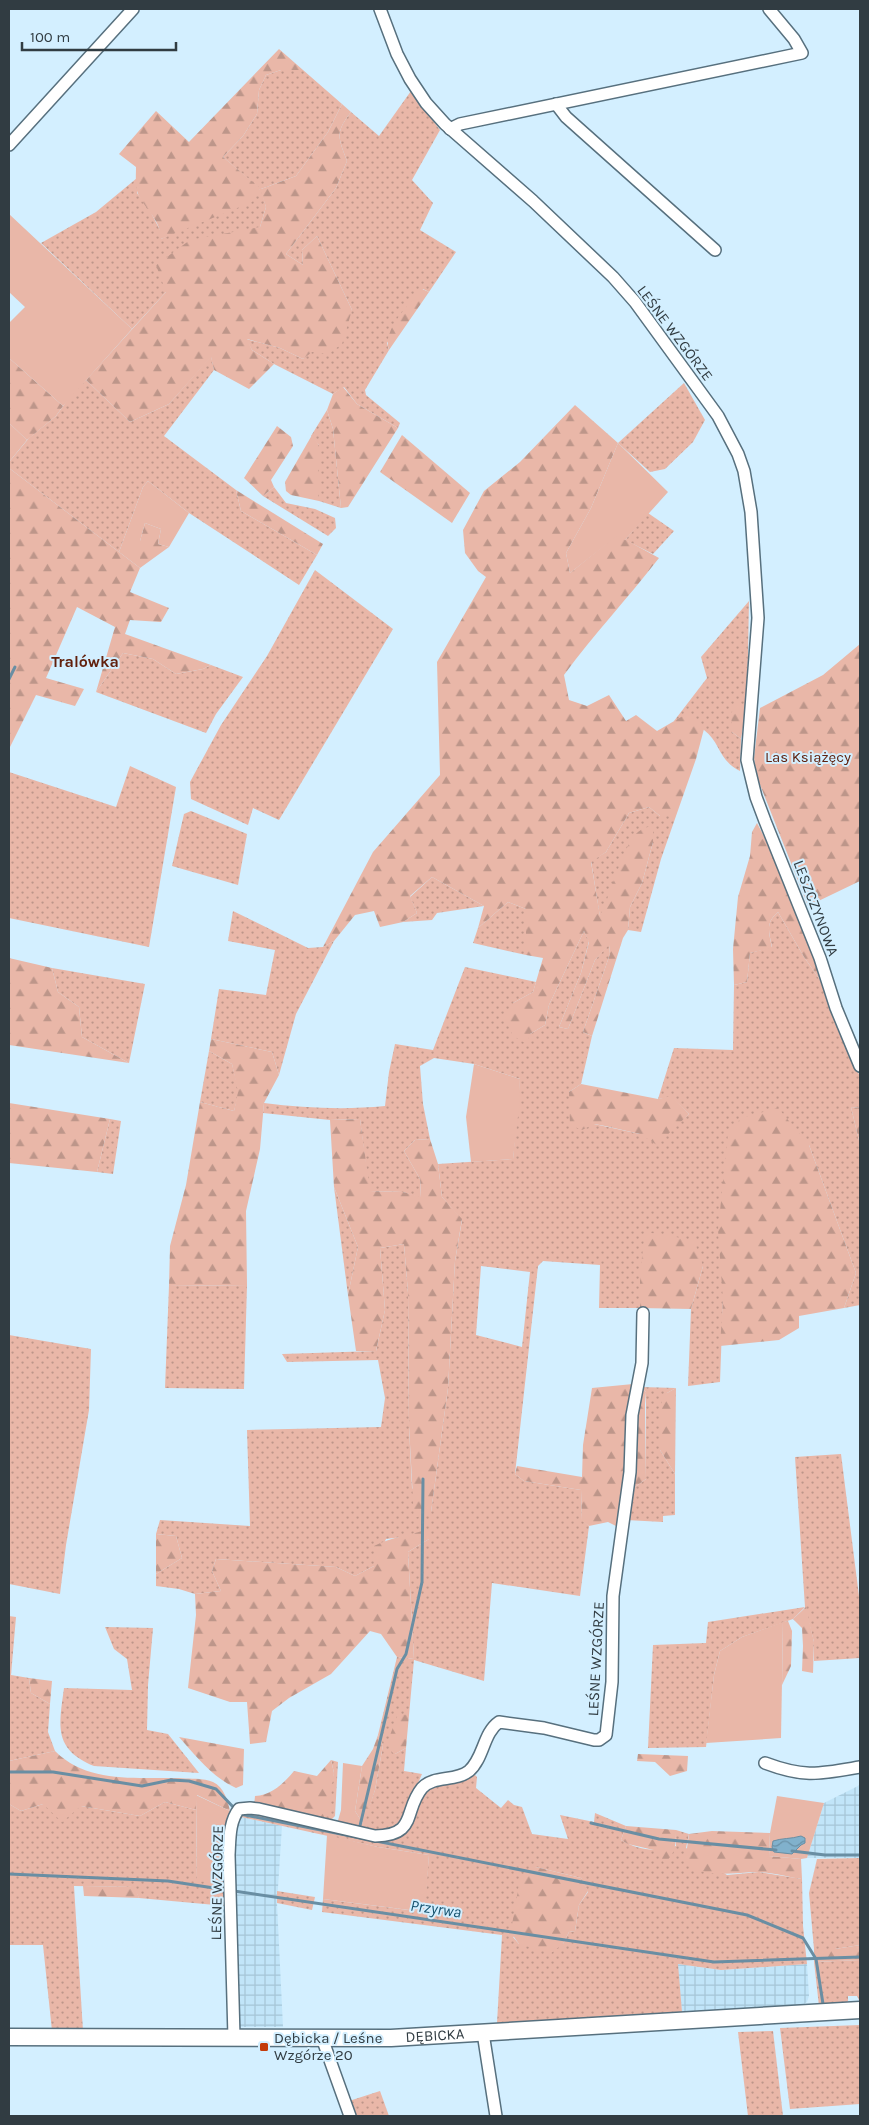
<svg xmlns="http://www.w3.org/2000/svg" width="869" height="2125" font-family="Karla,sans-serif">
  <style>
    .industrial { fill: url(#industrial-grid) }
    .grass { fill: url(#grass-dots); fill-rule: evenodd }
    .forest { fill: url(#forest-firs) }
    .garden { fill: #e9b7a8 }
    .water { fill: url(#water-waves); stroke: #698ea3 }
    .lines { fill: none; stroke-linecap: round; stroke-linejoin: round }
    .stream { stroke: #698ea3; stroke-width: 3 }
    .street-casing { stroke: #57707e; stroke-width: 14 }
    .secondary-casing { stroke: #57707e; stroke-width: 19 }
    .street { stroke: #fff; stroke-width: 11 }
    .secondary { stroke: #fff; stroke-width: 16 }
    .poi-dot { fill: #c33b0a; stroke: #d3efff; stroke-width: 2 }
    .labels { text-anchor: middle; stroke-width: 4; stroke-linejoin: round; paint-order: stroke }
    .street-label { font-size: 15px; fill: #313c42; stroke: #d3efff }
    .park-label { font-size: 15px; fill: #5f2210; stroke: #d3efff }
    .poi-label { font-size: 15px; fill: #313c42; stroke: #d3efff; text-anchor: start }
    .neighbourhood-label { font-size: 16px; font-weight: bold; fill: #61200c; stroke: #d3efff }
    .water-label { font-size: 16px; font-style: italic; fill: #16526e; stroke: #d3efff }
  </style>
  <defs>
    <pattern id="industrial-grid" width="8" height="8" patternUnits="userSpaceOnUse" patternTransform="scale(1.25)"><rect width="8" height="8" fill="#c1e5f9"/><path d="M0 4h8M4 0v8" fill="none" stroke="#a6c5d7"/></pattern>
    <pattern id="grass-dots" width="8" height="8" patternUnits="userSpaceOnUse" patternTransform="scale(1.25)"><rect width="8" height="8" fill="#e9b7a8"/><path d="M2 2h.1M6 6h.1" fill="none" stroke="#bd968a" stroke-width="1.8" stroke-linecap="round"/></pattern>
    <pattern id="forest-firs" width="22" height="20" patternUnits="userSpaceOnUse" patternTransform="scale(1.25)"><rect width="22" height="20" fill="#e9b7a8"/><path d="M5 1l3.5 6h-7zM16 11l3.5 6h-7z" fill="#bd968a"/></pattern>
    <pattern id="water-waves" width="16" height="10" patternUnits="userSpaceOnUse" patternTransform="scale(1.25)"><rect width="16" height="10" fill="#81b1cc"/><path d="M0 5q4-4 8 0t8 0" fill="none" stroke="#6a91a7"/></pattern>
  </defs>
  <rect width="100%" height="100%" fill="#d3efff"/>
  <g class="industrial">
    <path d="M860,1785V1858H807L824,1803Z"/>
    <path d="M241,1817L282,1826L277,1903L283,2027H239L232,1855L238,1819Z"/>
    <path d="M677,1964L721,1970L807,1964L809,1996L807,2002L799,2007L682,2012Z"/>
  </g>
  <g class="grass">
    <path d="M281,70H303L342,104L328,132L296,176L261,189L266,207L260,227L166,292L132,329L41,243L96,212L137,178V193L148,207L161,232V239L260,189L223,157L243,136L257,114L259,90L266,75Z"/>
    <path d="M411,91L440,130L412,180L433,203L420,230L456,252L429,292L423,289L387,343L389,350L365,390L366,395L400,423L398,428L357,404L344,387L333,394L274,364L252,350L246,339L280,348L303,359L352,310L317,236L302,250L303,265L286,254L336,188L347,161C338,137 335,133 351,112L379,136Z"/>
    <path d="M211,356L214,370L164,436L236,490L241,511L317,555L299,585L189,513L148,481L143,487L119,552L9,468V462L29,438L56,416L71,395L86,380L130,422L169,404Z"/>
    <path d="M684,383L705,420L693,442L665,469L650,472L618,443Z"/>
    <path d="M327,410L333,429L341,508L319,501V445L311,436Z"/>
    <path d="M274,487L286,503L315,509L335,518L336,528L328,536L263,496Z"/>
    <path d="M648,513L674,531L653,554L625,540Z"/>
    <path d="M315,570L393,629L279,820L253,808L248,825L191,799L190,782L221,725L267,656Z"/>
    <path d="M749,601L747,704L732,732L741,739L740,771C718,760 721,743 704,730C698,724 682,723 674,721L707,678L701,657Z"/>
    <path d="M123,653L153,659L176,674L203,669L211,665L243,677L216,714L206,733L96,692Z"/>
    <path d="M130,766L176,787L149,947L9,918V772L116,807Z"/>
    <path d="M649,807L660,816H676L661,859L641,932L628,930L630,907L642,883L653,842L622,861L607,903L600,917L591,861L606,852L629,813Z"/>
    <path d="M191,811L247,834L238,885L172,866L184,814Z"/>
    <path d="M432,877L484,906L437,913L432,920L403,922L417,913L410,897Z"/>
    <path d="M508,902L526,909V955L473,943L478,928Z"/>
    <path d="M233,911L308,948L323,947L334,941L296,1014L279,1075L272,1052L211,1039L219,989L266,995L275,950L228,941Z"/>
    <path d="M778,912L804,957L820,980L860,1077V1108L851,1107L860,1145V1305L844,1308L856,1273L809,1145L723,1300L720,1382L688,1386L691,1309L703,1266L640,1274V1308H599L600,1265L543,1261L538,1266L515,1474L524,1481L581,1490L582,1520L589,1526L580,1596L492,1583L484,1681L414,1660L409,1715H398L395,1754L406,1748L404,1771L422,1774L401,1822L388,1830L361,1831L375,1790L383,1745L378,1735L397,1657L414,1659L408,1552L429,1539V1530L402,1537L386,1539L374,1566L355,1576L336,1567L216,1559L212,1571L221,1591L195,1594L179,1589L156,1586V1574L182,1558L176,1536L156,1534L160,1520L250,1526L247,1430L381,1427L385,1398L378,1360L287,1362L282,1354L376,1351L385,1310L380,1248L404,1244L408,1293L409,1426L412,1488L431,1512L448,1388L455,1261L462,1220L442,1197L438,1164L513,1159L520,1079L474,1064L434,1058L420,1066L423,1104L430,1139L415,1140L404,1151L420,1179L421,1198L403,1192L369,1191L360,1119L330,1120L263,1113L264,1103C304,1108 345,1110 385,1106L389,1072L395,1044L433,1050L465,967L536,982L533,992L513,1003L530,1034L545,1025L549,1005L584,931L589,941L581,973L559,1027L568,1029L595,960L609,944L610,954L583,1032L592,1036L581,1084L569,1092L594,1124L640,1134L674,1127L689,1114L672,1097L658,1099L674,1048L733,1050L734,985L747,982L750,953L772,947C769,932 765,923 778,912ZM481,1266L530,1272L522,1347L476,1335Z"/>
    <path d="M52,968L145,984L129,1063L82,1037L79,1007L58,992Z"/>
    <path d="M209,1051L232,1064L239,1092L234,1111L200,1102Z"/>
    <path d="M110,1119L121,1121L113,1174L97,1172Z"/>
    <path d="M334,1187L358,1247L348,1295Z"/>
    <path d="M247,1285L244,1389L165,1388L169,1286Z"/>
    <path d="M9,1335L91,1349L89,1410L66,1545L60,1594L9,1584Z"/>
    <path d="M641,1387L676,1388L667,1393L660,1450L675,1474V1515L663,1516V1522L626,1520L635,1487L646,1479V1392Z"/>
    <path d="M841,1454L860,1604V1658L814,1661V1642L805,1607L793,1619L742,1637L720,1651L714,1675L706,1747L648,1748L653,1645L706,1643L708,1622L805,1607L795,1457Z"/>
    <path d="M9,1616L16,1617L11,1675L29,1678L31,1693L50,1704L48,1732L55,1751L9,1761Z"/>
    <path d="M105,1627L153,1628L148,1685L147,1730L168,1734L199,1773L94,1766C53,1749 59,1726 64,1688L132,1690L127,1659L114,1649Z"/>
    <path d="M331,1760L338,1762L335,1816L328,1823L321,1820L334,1773Z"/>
    <path d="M473,1773L477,1777L476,1788L501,1808L508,1800L514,1805L522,1807L532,1834L568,1839L560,1815L594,1822L595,1813L626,1826L621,1840C640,1851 656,1852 676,1846V1830L689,1834L686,1848L727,1875L759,1872L802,1879L803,1926L807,1964L721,1970L678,1964L682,2012L497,2023L502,1935L322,1912L323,1899L424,1912L429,1855L378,1847L241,1817L238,1819L237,1816L246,1811L390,1839L423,1791L433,1784ZM536,1867L581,1878L588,1892L579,1905L575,1931L569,1932L563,1944H519L513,1937Z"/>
    <path d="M165,1802L196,1810L197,1880L225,1884L226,1906L139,1898L134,1887L74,1886L83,2031H52L43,1945H9V1804L21,1811L43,1804L81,1806L140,1816Z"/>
    <path d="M860,1858V1945L835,1949H814L809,1893L817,1859Z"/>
    <path d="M277,1891L315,1897L312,1910L277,1903Z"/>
    <path d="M860,1960V2002L857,1996H848V2001L841,2006H819L814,1962Z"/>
    <path d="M860,2025V2104L790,2109L780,2028Z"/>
    <path d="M773,2031L783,2116H748L738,2032Z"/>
    <path d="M380,2091L389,2116H354L349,2101Z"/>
  </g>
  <g class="forest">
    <path d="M279,49L303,70H281L266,75L259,90L257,114L243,136L223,157L261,189L296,176L328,132L342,104L351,112C335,133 338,137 347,161L336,188L286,254L303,265L302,250L317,236L352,310L342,344L328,354L312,352L303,359L280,348L247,339L252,350L274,364L249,389L214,370L211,357L169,404L130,422L86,380L166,292L156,265L190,240L260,227L266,207L260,189L252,202L161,239C161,221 146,210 138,194C135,187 136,175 136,167L119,154L156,111L189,142Z"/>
    <path d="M422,289L429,292L389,350C382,329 410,304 422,289Z"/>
    <path d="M9,358L63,406L56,416L27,440L9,423Z"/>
    <path d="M343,387L357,404L398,428L348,507L341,508L333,429L327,410L333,394Z"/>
    <path d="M575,405L618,443L591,508L566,553L570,573L617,535L659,558C628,598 594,634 564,675L569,700L587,706L609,695L626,721L636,715L657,731L688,713L704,729L696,759L676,816H660L649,807L629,813L606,852L591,862L600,916C610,897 624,842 638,832C643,828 647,827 653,826V842L642,883L630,907L628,930L623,938L592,1036L583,1032L610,954L609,945L595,960L568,1029L559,1027L581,973L589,942L584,931L549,1005L545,1025L530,1034L527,1044L513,1036L505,1018L513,1003L533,992L543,958L526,955V909L508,902L478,928L484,906L432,877L410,896L417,913L403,922L380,927L374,911L355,915L334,941L323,947L373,852L440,775L437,662L486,577L478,571L465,553L463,530L484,491L520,462Z"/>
    <path d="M277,426L291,437L293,446L271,480L274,487L263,496L244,478Z"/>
    <path d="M312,435L319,445V501L291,495L286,491L285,482Z"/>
    <path d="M402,435L470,493L452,523L380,472Z"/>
    <path d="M9,468L140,568V541L145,523L161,529L158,544L169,547L140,568L130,592L169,608L161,622L130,620L125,634L211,665L203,669L176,674L153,659L123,653L96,692L115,627L77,607L46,678L84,689L75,706L36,695L9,749Z"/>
    <path d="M236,490L323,544L317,555L241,511Z"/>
    <path d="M860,644V881L808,906L757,777L754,758L760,708L823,675Z"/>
    <path d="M747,704L741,739L732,732L731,713L737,705Z"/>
    <path d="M757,823C783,873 806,926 820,980L804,957L778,912C765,923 769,932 772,948L750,953L747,982L734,985L733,949L738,897L750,856L752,832Z"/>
    <path d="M9,958L52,968L58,992L79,1007L82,1037L129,1063L9,1045Z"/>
    <path d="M211,1039L272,1052L279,1075L264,1103L260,1149L246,1211L247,1285L169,1286L170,1246L186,1185L200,1102L234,1111L238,1092L232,1064L209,1051Z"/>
    <path d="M581,1084L658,1099L672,1096L689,1114L657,1145L640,1134L605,1126L594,1124L582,1130L570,1125L569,1092Z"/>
    <path d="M9,1103L110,1119L97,1172L9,1163Z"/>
    <path d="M851,1107L860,1108V1145Z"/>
    <path d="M778,1108L809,1145L856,1273L844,1308L799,1316V1328L779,1340L720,1346L723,1300L718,1230L728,1134L741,1118Z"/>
    <path d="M360,1119L370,1191L403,1192L421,1197L420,1179L404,1151L415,1140L430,1139L438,1164L442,1197L462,1219L455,1261L448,1388L431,1512L414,1518L409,1426L408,1293L404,1244L380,1248L385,1310L376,1351H356L348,1295L358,1247L334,1187L330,1120Z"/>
    <path d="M645,1232L694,1240L703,1266L691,1309L640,1308V1274Z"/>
    <path d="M633,1384L625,1490L618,1527L608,1522L589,1526L582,1521L581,1490L524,1481L515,1474L517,1466L582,1477L583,1445L592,1388Z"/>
    <path d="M641,1387L646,1392L645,1404L646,1479L635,1487L637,1401Z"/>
    <path d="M676,1388L675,1474L660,1450V1421L662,1400L667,1393Z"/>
    <path d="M429,1529V1539L408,1552L414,1659L397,1657L381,1634L370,1631L331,1674L289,1698L272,1711L266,1742L250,1744L247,1702H230L188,1688L196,1615L195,1594L221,1591L212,1571L216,1559L336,1567L355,1576L374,1566V1546C391,1537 411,1535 429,1529Z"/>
    <path d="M156,1534L176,1536L182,1558L156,1574Z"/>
    <path d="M806,1607L814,1642L813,1673L802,1671L803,1646L802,1628L793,1619Z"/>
    <path d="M788,1621L792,1631L791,1666L782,1685L783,1622Z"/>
    <path d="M29,1678L52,1681L50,1704L31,1693Z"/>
    <path d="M398,1714L409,1715L406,1748L395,1754L390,1751L389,1738Z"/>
    <path d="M378,1735L383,1745L375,1790L364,1825L355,1811L362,1766L373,1749Z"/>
    <path d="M179,1737L244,1749L243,1785L236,1788C212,1777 196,1756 179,1737Z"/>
    <path d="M55,1751C88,1784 136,1777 179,1778C189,1779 204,1778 213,1782C224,1787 228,1801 230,1811L197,1795L196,1810L165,1802L140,1816L81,1806L62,1822L43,1804L21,1811L9,1804V1761Z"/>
    <path d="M638,1754L688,1756L687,1771L670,1776L655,1762L637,1761Z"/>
    <path d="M331,1760L334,1773L329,1811L321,1820L254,1806L255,1796C272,1795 283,1784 294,1771L317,1776Z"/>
    <path d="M626,1826L676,1830C676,1844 676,1854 664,1863L658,1851L628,1844L621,1840Z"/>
    <path d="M712,1831L770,1833L769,1856L801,1859L802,1879C788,1877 772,1872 758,1872C734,1872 705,1880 685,1862L689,1834Z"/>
    <path d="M536,1867L581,1878L588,1891L579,1905L575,1931L569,1932L563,1944L551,1953L519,1944L514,1937L510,1936L520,1879Z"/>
    <path d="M83,1886L135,1887L139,1898L84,1896Z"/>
    <path d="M860,1945V1960L814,1962V1949H835Z"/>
  </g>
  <g class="garden">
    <path d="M9,214L132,329L63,406L9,358V323L25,307L9,292Z"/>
    <path d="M9,423L27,440L9,462Z"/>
    <path d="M618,443L668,492L625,540L617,536L570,573L566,553L591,508Z"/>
    <path d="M148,481L189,513L169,547L158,544L161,529L145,523L140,541V568L119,552L143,487Z"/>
    <path d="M474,1064L520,1079L519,1108L513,1159L471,1162L466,1117Z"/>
    <path d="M783,1622L781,1738L706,1743L714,1675L720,1651L742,1637Z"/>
    <path d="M343,1763L362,1766L355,1811L364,1825L361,1831L337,1824L341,1810Z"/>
    <path d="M196,1795L230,1811L226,1845L225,1884L197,1881Z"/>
    <path d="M777,1796L824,1803L807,1858L801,1859L769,1856L770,1833Z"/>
    <path d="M327,1835L378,1847L429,1855L425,1912L323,1899Z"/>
  </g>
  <path class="water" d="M801,1836L805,1838V1843L801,1845L792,1854L774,1852L772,1847L773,1841C782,1838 791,1839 801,1836Z"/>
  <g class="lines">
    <g class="stream">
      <path d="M9,679L15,667"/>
      <path d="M9,1772H53L142,1786L171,1780L189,1781L216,1789L236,1810"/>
      <path d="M240,1814L747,1915L803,1938L816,1959L823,2004"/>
      <path d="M591,1823L659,1839L776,1850"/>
      <path d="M359,1830L397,1669L406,1654L422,1582L423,1479"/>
      <path d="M792,1851L825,1855H860"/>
      <path d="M9,1874L168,1881L227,1890"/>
      <path d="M234,1891L714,1962L860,1957"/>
    </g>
    <defs>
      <g id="street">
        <path d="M380,9L397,54L410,79L426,103L445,124L533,201L613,277L635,302L718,416L738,454L744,471L751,512L758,618L747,760L756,797L765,821L820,958L836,1008L860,1066"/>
        <path d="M556,104L566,117L715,250"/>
        <path d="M450,129L460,124L802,53L794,39L769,9"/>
        <path d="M9,145L133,9"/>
        <path d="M765,1763C805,1778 819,1774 860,1767"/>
        <path d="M483,2033L496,2116"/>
        <path d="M234,2037L229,1855C230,1839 229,1822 239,1809L250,1808L259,1809L375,1836C418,1835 403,1811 422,1788C434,1775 455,1782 469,1771C484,1758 483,1733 499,1722L544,1728L594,1740H599L606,1735L612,1682L613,1596L630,1472L632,1415L642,1363L643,1313"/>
        <path d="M322,2038L350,2116"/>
      </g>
      <g id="secondary">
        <path id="s1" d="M9,2037L391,2038L860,2010"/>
      </g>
    </defs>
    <use href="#street" class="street-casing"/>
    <use href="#secondary" class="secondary-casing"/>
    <use href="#street" class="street"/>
    <use href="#secondary" class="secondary"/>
  </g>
  <rect class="poi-dot" x="259" y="2042" width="10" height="10" rx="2.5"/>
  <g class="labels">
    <g class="street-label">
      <text transform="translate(675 333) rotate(53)" y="5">LEŚNE WZGÓRZE</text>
      <text transform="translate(816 908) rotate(69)" y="5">LESZCZYNOWA</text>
      <text transform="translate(596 1659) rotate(-87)" y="5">LEŚNE WZGÓRZE</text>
      <text transform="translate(217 1883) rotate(-89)" y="5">LEŚNE WZGÓRZE</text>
      <text dy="5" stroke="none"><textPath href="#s1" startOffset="426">DĘBICKA</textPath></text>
    </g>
    <g class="park-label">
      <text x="808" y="762">Las Książęcy</text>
    </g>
    <g class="poi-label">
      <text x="274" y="2043">Dębicka / Leśne<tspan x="274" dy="17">Wzgórze 20</tspan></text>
    </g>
    <g class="neighbourhood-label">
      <text x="85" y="667">Tralówka</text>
    </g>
    <g class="water-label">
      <text transform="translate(436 1908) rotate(8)" y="6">Przyrwa</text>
    </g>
  </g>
  <rect width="869" height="2125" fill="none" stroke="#313c42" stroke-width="20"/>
  <path d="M22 42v8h154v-8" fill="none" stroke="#313c42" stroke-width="2.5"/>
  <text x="30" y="42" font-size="15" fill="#313c42" stroke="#d3efff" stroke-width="4" paint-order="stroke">100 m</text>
</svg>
